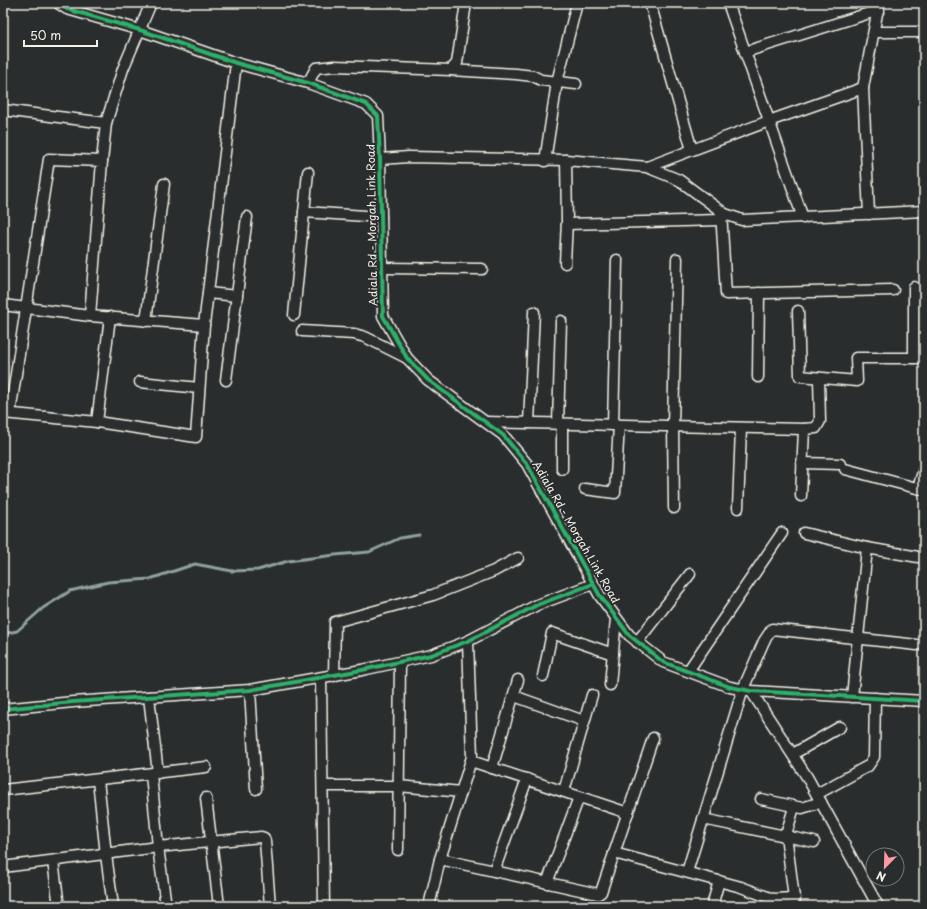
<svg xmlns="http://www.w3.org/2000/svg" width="927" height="909" font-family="'Playpen Sans',sans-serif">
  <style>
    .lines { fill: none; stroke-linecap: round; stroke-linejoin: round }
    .stream { stroke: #90a0a0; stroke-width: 3 }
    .minor-casing { stroke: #f4f1e8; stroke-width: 13 }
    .minor { stroke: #2a2d2e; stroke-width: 10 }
    .cycleway-casing { stroke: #2a2d2e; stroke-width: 6 }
    .cycleway { stroke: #2db169; stroke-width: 4 }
    .labels { text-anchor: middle; stroke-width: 4; stroke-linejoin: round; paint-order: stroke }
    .street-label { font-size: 11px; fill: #f4f1e8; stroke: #2a2d2e }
  </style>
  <rect width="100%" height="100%" fill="#2a2d2e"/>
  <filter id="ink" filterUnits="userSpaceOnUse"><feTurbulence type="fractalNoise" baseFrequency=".025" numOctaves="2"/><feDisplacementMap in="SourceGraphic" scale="8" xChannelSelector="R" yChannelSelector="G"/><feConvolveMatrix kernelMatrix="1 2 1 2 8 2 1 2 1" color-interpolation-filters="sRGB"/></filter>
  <g filter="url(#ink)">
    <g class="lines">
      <path class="stream" d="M3,634L17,631L43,608L70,591L108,582L150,579L195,564L232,571L258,570L288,561L335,555L369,552L400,538L419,535"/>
      <defs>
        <g id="minor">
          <path d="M58,3L67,9L140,30L236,63L308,83L366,104L378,116L380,159L383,316L407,358L428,380L503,435L527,464L600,596L629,635L663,662L730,687L751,691L924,701"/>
          <path d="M650,3L692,150"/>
          <path d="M728,3L803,218"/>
          <path d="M875,32H924"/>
          <path d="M745,52L879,10"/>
          <path d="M451,70L516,74L533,76L541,80L576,84"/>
          <path d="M308,83L316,68L334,66L451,70L457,63L466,3"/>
          <path d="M3,110L106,123L102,161"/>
          <path d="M106,123L123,69L151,3"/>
          <path d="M380,159L409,157L566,160L647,167L679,180L725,214L742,220L924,211"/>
          <path d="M545,161L557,82L577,3"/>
          <path d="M647,167L769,121L863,88"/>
          <path d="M721,211L726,294L893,290"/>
          <path d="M304,212L381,217"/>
          <path d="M869,214L863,88L879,3"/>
          <path d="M567,224L721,220"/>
          <path d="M565,263L567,221L566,160"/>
          <path d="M382,268L482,269"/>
          <path d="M208,293L237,296"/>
          <path d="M3,305L90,316L204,325"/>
          <path d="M798,311L800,376L857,381L856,358H924"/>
          <path d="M294,315L308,172"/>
          <path d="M146,321L164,184"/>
          <path d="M302,331L354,334L365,337L407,358"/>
          <path d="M914,358V287"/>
          <path d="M758,377L759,293"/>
          <path d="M226,380L247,217"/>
          <path d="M140,382L199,388"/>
          <path d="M3,413L97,422L196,437L204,325L236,63"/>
          <path d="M10,413L49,159L102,161L90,316"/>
          <path d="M97,422L110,317"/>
          <path d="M486,422L804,429L816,428L820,421L819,378"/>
          <path d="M529,423L534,312"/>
          <path d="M558,424L561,321"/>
          <path d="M613,425L617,260"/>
          <path d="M802,463L840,464"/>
          <path d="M562,469V424"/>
          <path d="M845,469L924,490"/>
          <path d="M918,488L924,469"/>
          <path d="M585,489L615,493L619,425"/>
          <path d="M801,496L804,429"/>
          <path d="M674,508L673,426L677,259"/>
          <path d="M738,508L741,428"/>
          <path d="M804,533L867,548L924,558"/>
          <path d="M637,642L690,574"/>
          <path d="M688,671L782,533"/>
          <path d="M334,676L335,622L433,595L494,571L518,558"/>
          <path d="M543,676L552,633L613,654"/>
          <path d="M321,678L324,906"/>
          <path d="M610,685L616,618"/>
          <path d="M250,690L256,789"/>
          <path d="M751,691L807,777L878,906"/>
          <path d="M514,696L584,721"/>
          <path d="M149,697L158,773"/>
          <path d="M852,697L867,548"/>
          <path d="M3,709L73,702L250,690L362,670L431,655L468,641L537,605L593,584"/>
          <path d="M793,754L840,727"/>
          <path d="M471,761L628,813"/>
          <path d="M492,768L518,680"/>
          <path d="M151,774L158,847L166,906"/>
          <path d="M98,780L106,855L113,906"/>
          <path d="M323,786H399L461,792"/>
          <path d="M3,790L206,767"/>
          <path d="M564,791L592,695"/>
          <path d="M817,794L868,766L874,757L875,698"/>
          <path d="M206,798L219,906"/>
          <path d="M761,799L802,808L821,802"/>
          <path d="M794,807L786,835L795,906"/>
          <path d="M703,819L814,842"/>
          <path d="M398,850L400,662"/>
          <path d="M614,853L741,887L773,899L795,898"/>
          <path d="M440,859L598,894L601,892L653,738"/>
          <path d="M53,861L59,906"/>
          <path d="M3,867L158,847L261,837L264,838L265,841L270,906"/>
          <path d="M494,871L527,779"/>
          <path d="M687,872L743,689L764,641L772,629L917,645"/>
          <path d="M547,883L579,797"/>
          <path d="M429,906L440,859L472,757L468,641"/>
          <path d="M712,906L719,881"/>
        </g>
      </defs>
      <use href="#minor" class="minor-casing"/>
      <use href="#minor" class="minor"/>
      <defs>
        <g id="cycleway">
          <path d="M58,3L67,9L140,30L236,63L308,83L366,104L378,116L380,159L383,316L407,358L428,380L503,435L527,464L600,596L629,635L663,662L730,687L751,691L924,701"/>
          <path d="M3,709L73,702L250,690L362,670L431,655L468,641L537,605L593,584"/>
        </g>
      </defs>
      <use href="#cycleway" class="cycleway-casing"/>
      <use href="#cycleway" class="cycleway"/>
    </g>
  </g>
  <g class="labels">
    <g class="street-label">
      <text transform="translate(372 225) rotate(-91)" y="4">Adiala Rd - Morgah Link Road</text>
      <text transform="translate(576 532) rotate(60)" y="4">Adiala Rd - Morgah Link Road</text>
    </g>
  </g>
  <rect width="927" height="909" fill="none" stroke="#2a2d2e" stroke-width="16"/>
  <rect x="8" y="8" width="911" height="893" fill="none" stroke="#f4f1e8" stroke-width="1.5" filter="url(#ink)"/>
  <g transform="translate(885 867) rotate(203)"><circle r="19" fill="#2a2d2e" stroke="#7b7b78"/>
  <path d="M0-3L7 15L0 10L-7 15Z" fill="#ff9aa2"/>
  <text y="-6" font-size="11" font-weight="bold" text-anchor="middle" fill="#f4f1e8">N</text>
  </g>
  <path d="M24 40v6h73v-6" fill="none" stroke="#f4f1e8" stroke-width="2"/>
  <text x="30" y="40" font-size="12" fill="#f4f1e8" stroke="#2a2d2e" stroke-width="3" paint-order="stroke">50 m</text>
</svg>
